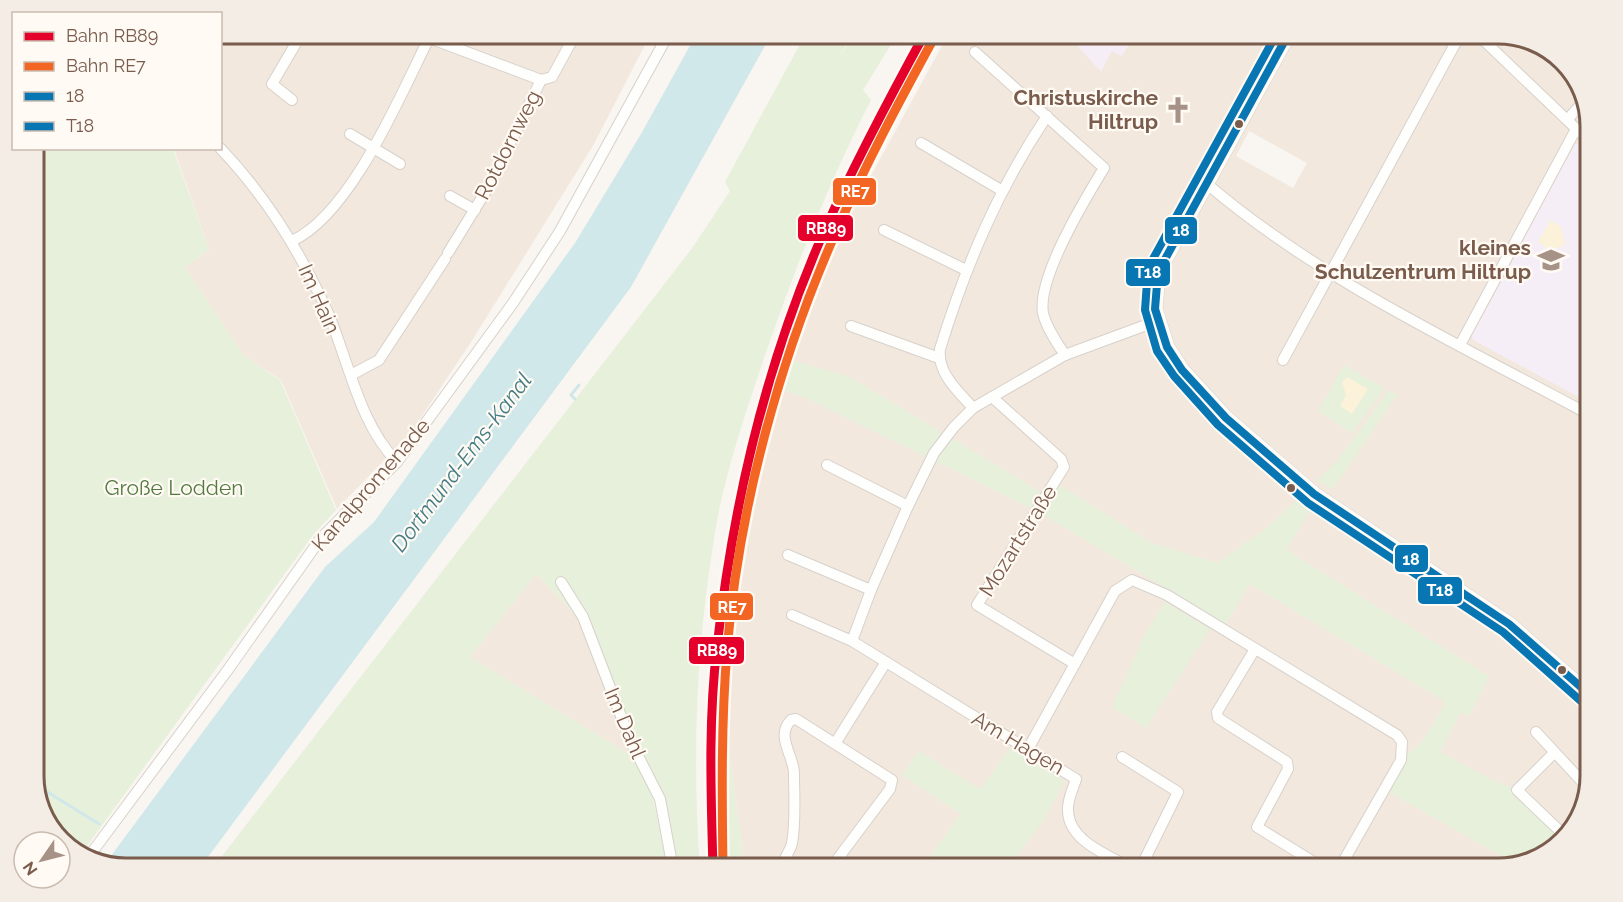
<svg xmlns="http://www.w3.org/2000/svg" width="1623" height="902" font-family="Raleway,sans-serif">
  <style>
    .residential { fill: #f2e8de; fill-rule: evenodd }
    .education { fill: #f6eef6 }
    .green { fill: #e7f0db }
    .sand { fill: #fbf2d9 }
    .water { fill: #d0e8ea }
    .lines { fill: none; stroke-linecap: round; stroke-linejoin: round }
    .stream { stroke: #d0e8ea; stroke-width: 3 }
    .street-casing { stroke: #d7d1cb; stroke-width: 12 }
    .secondary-casing { stroke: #d9d2cb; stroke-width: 16 }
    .street { stroke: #fefefd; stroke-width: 10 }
    .secondary { stroke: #fefefd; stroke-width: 15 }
    .bus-1-casing { stroke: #fffaf3; stroke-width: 12 }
    .bus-2-casing { stroke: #fffaf3; stroke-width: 12 }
    .bus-1 { stroke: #0776b2; stroke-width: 8 }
    .bus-2 { stroke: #0776b2; stroke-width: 8 }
    .rail-1-casing { stroke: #fffaf3; stroke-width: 14 }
    .rail-2-casing { stroke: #fffaf3; stroke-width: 14 }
    .rail-1 { stroke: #e4002b; stroke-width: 9 }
    .rail-2 { stroke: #f26522; stroke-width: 9 }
    .bus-dot { fill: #7a5c4d; stroke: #fffaf3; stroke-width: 2 }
    .labels { text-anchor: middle; stroke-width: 4.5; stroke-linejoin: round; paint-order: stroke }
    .poi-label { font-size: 21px; font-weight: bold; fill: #7a5c4d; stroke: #fffaf3; text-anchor: end }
    .street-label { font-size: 21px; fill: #7a5c4d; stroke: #fffaf3 }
    .park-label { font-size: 21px; fill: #537a41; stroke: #fffaf3 }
    .water-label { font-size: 22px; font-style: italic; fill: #437c86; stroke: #fffaf3 }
    .rim { fill: none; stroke: #7a5c4d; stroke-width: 3 }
    .line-badge { stroke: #fffaf3; stroke-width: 2 }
    .badge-label { font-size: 16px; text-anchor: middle; font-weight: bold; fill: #fff }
  </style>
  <rect width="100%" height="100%" fill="#f9f5f0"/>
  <g class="residential">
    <path d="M221,33H651L594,144L473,339L412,431L337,509L281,380L243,355L185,268L209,249L174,149L220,148Z"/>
    <path d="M949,33H1498L1544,45L1575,74L1590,119V777L1578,823L1544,856L1498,869H745L727,734L729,639L743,537L768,433L809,289ZM1249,131L1307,163L1293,188L1236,156Z"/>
    <path d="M536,574L578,618L634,757L469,657Z"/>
  </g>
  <g class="education">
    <path d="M1066,33H1136L1122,56L1112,51L1101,72Z"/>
    <path d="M1575,144H1581L1590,152V403L1473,340L1472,336Z"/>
  </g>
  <g class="green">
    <path d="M806,33H854L836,61L856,33H898L863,90L871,100C827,186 793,273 762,364C743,421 723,479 714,539C696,648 692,759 700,869H677L667,815L578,618L536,574L470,657L634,757L653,799L669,869H212L693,247L730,191L725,182Z"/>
    <path d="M33,149H173L209,249L185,268L243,355L280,380L336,510L313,535L79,857L48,828L33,783Z"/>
    <path d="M792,360L850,377L1049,497L1058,484L1152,543L1217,563L1264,530L1299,498L1310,507V511L1286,550L1489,676L1469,716L1461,712L1440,752L1492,780L1517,790L1565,836L1544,856L1515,864L1384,789L1401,760L1423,741L1446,702L1250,584L1226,624L1040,513L813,401L784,390Z"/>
    <path d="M1344,365L1385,388L1352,433L1318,411Z"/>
    <path d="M1389,390L1397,395L1333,489L1317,480L1337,461Z"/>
    <path d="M1165,602L1210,629L1146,728L1112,707L1145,634Z"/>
    <path d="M729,639L727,734L745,869H721L720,861L718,738Z"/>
    <path d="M1012,746L1065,781L1043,821L1007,869H921L961,814L902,775L919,751L980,789Z"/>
  </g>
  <g class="sand">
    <path d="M1551,220L1561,227L1565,245C1552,250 1551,251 1538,242Z"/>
    <path d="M1347,377L1368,389L1352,414L1340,406L1346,395L1342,382Z"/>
  </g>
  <path class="water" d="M697,33H772L631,287L199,869H125L105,864L325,567L374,522L575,243L641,134Z"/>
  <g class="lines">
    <g class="stream">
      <path d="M575,399L571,395L579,385"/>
      <path d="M33,783L99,824"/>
    </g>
    <defs>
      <g id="street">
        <path d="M416,33L541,80L552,77L576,33"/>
        <path d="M1476,33L1590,142"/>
        <path d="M449,45L456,33"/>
        <path d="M975,52L1104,168C1085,199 1037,278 1043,313C1046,327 1057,343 1065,355"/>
        <path d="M292,100L272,84L302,33"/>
        <path d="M1568,119L1584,101"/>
        <path d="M350,134L400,164"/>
        <path d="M921,143L1001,190"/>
        <path d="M220,148C266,196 301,253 328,313C349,362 359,423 397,462"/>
        <path d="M1206,183C1319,280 1459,344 1590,415"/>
        <path d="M450,196L475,210"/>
        <path d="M884,230L966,270"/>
        <path d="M292,241C351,214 400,96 429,38"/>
        <path d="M448,253L489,186L541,80"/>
        <path d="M851,326L939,358"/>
        <path d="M1460,345L1576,129"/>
        <path d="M1283,360L1461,33"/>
        <path d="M351,375L379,360L445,259"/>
        <path d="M992,397L1061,459L1064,467L977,605L1075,664"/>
        <path d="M973,408C958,391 937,373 940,349C966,265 998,189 1047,116"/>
        <path d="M827,465L908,506"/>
        <path d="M788,555L871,590"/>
        <path d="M561,582L583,617L631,742L660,799L673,869"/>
        <path d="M792,615L852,641L1076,779C1073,789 1067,800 1068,811C1069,842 1110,856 1133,869"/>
        <path d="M852,641L871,590L908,506L934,453L954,427L973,408L1065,355L1157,321"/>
        <path d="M1255,649L1217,712L1218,718L1287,762L1288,769L1257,827L1325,869"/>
        <path d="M1536,732L1587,787"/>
        <path d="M836,742L886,662"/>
        <path d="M1028,749L1115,591L1132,580L1167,595L1397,735L1402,742L1401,760L1339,869"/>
        <path d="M1554,753L1517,790L1565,836"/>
        <path d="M1122,757L1178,792L1140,869"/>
        <path d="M87,859L227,671L321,538L397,462L513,303L560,231L669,33"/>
        <path d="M783,869C782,858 790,853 792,843C796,822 794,795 794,773C794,756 775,736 791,720L796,719L892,780L890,789L830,869"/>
      </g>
      <path id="secondary" d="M1289,33L1158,272L1155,309L1167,347L1182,370L1226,418L1314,494L1509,624L1590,695"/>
    </defs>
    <use href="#street" class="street-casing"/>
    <use href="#secondary" class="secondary-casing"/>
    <use href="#street" class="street"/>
    <use href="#secondary" class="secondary"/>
    <defs>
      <path id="bus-1" d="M1289,33L1158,272L1155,309L1167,347L1182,370L1226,418L1314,494L1509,624L1590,695"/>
      <path id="bus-2" d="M1277,33L1148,268L1145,310L1157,351L1174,376L1218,425L1308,503L1503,632L1583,703"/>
    </defs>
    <use href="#bus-1" class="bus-1-casing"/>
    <use href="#bus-2" class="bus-2-casing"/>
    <use href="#bus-1" class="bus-1"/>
    <use href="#bus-2" class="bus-2"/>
    <defs>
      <path id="rail-1" d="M713,869C711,795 708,721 717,647C733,504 767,359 826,227C856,161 890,97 925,33"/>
      <path id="rail-2" d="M723,869C722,796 721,724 727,651C738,511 779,360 836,232C865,165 899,102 934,38"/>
    </defs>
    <use href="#rail-1" class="rail-1-casing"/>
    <use href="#rail-2" class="rail-2-casing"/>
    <use href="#rail-1" class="rail-1"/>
    <use href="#rail-2" class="rail-2"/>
  </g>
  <defs>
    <symbol id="church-bare" viewBox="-9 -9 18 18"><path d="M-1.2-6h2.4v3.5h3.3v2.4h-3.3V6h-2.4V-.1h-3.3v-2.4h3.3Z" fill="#a69286" stroke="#fffaf3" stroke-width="2.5" paint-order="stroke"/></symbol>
    <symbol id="school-bare" viewBox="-9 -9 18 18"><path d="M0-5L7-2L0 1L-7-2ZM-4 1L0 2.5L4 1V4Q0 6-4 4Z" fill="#a69286" stroke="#fffaf3" stroke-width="2.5" paint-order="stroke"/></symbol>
  </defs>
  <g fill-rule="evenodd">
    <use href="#church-bare" x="1159" y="91" width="38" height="38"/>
    <use href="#school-bare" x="1532" y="241" width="38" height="38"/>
  </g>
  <g class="bus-dot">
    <circle cx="1239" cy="124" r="5"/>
    <circle cx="1291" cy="488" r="5"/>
    <circle cx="1562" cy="670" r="5"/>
  </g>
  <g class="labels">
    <g class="poi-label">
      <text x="1158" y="105">Christuskirche<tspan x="1158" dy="24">Hiltrup</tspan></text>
      <text x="1531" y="255">kleines<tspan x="1531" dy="24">Schulzentrum Hiltrup</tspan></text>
    </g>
    <g class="street-label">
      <text transform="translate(508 145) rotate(-63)" y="7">Rotdornweg</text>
      <text transform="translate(319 299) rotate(66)" y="7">Im Hain</text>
      <text transform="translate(371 485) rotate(-49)" y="7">Kanalpromenade</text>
      <text transform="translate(1018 541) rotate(-58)" y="7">Mozartstraße</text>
      <text transform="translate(625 723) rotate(67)" y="7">Im Dahl</text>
      <text transform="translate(1018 743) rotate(31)" y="7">Am Hagen</text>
    </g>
    <g class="park-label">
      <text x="174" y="495">Große Lodden</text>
    </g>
    <g class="water-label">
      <text transform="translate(461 462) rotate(-53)" y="8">Dortmund-Ems-Kanal</text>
    </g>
  </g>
  <path d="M0 0H1623V902H0ZM126 44H1498A82 82 0 0 1 1580 126V776A82 82 0 0 1 1498 858H126A82 82 0 0 1 44 776V126A82 82 0 0 1 126 44Z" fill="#f4ede6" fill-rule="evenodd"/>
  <path class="rim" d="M126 44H1498A82 82 0 0 1 1580 126V776A82 82 0 0 1 1498 858H126A82 82 0 0 1 44 776V126A82 82 0 0 1 126 44Z"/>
  <g class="line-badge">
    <rect x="832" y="177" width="45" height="29" rx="6" fill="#f26522"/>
    <rect x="797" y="214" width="57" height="28" rx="6" fill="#e4002b"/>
    <rect x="1164" y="216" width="34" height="29" rx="6" fill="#0776b2"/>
    <rect x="1125" y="258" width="46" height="29" rx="6" fill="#0776b2"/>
    <rect x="1394" y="544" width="35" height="29" rx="6" fill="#0776b2"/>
    <rect x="1417" y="576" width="46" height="29" rx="6" fill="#0776b2"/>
    <rect x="709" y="592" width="45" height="29" rx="6" fill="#f26522"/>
    <rect x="688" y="636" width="57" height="29" rx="6" fill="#e4002b"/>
  </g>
  <g class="badge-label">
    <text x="855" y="197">RE7</text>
    <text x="826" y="234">RB89</text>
    <text x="1181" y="236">18</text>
    <text x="1148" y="278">T18</text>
    <text x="1411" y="565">18</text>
    <text x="1440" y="596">T18</text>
    <text x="732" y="613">RE7</text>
    <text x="717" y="656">RB89</text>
  </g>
  <rect x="12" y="12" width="210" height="138" fill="#fffaf3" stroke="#cabbb1" stroke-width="1.5"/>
  <rect x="24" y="32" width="30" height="9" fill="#e4002b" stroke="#cabbb1" stroke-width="1.5"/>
  <text x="66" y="42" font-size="18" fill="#7a5c4d">Bahn RB89</text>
  <rect x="24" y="62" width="30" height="9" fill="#f26522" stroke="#cabbb1" stroke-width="1.5"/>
  <text x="66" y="72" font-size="18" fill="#7a5c4d">Bahn RE7</text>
  <rect x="24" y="92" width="30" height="9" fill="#0776b2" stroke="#cabbb1" stroke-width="1.5"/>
  <text x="66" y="102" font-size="18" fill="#7a5c4d">18</text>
  <rect x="24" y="122" width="30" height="9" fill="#0776b2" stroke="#cabbb1" stroke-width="1.5"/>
  <text x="66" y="132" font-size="18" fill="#7a5c4d">T18</text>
  <g transform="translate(42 860) rotate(235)"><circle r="28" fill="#fffaf3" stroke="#cabbb1" stroke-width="1.5"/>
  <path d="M0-4.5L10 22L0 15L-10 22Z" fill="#a69286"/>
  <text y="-9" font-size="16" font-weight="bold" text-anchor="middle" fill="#7a5c4d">N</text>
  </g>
</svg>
